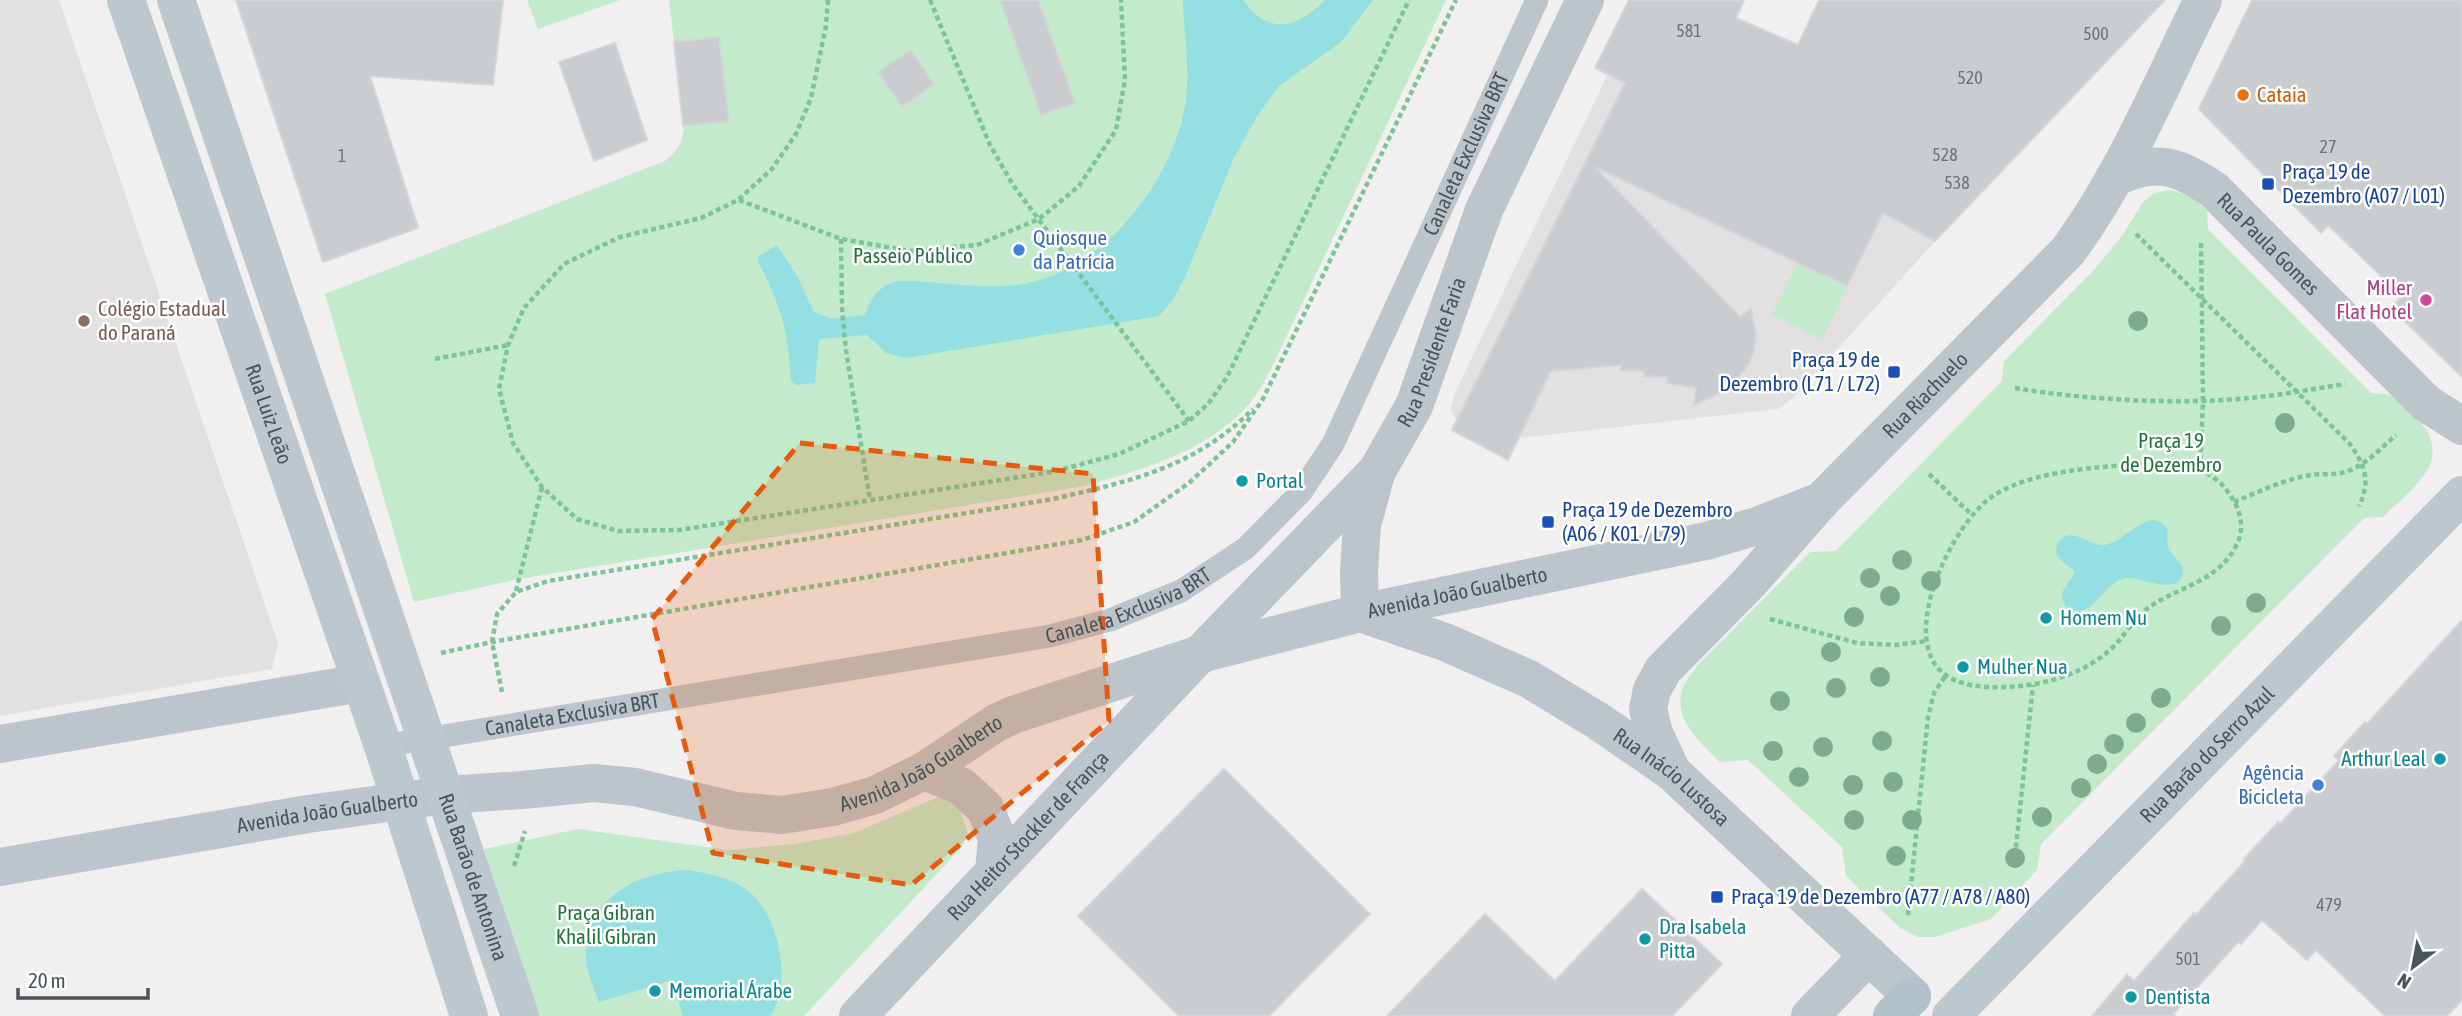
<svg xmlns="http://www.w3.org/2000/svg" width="2462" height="1016" font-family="'Asap Condensed',sans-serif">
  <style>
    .education { fill: #e2e0e0 }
    .green { fill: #c2eacb }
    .water { fill: #93dfe2 }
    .building { fill: #c9cdd0; stroke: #d3d6d9; stroke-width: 2 }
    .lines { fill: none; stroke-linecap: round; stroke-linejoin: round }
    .path { stroke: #7dc495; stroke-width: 4.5; stroke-dasharray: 5 3.5; stroke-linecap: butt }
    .service { stroke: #bcc5ca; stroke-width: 23 }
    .minor { stroke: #bcc5ca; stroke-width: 38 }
    .tertiary { stroke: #bcc5ca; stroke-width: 38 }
    .secondary { stroke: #bcc8ce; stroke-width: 38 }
    .primary { stroke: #b1c2cb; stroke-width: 38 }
    .tree { fill: #7fab8d }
    .marked { fill: #e8590c; fill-opacity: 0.2; stroke: #e8590c; stroke-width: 5; stroke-dasharray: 14 9; stroke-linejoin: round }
    .food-dot { fill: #e8710a; stroke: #fff; stroke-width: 2.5 }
    .transit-dot { fill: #1a4fb4; stroke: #fff; stroke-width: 2.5 }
    .shop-dot { fill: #3f7fe0; stroke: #fff; stroke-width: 2.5 }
    .hotel-dot { fill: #d1479c; stroke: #fff; stroke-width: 2.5 }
    .education-dot { fill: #8d6e63; stroke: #fff; stroke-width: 2.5 }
    .culture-dot { fill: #0f9aa8; stroke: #fff; stroke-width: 2.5 }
    .labels { text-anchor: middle; stroke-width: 5; stroke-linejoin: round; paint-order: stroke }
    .number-label { font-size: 18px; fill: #697378 }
    .food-label { font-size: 21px; fill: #c56008; stroke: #fff; text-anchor: start }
    .street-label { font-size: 21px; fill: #49555a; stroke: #fff }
    .transit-label { font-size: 21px; fill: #164399; stroke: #fff; text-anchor: start }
    .shop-label { font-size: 21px; fill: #366cbe; stroke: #fff; text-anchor: start }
    .park-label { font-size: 21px; fill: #21743c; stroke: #fff }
    .hotel-label { font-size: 21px; fill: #b23c85; stroke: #fff; text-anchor: end }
    .education-label { font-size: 21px; fill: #785e54; stroke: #fff; text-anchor: start }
    .culture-label { font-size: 21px; fill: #0d838f; stroke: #fff; text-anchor: start }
  </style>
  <rect width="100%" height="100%" fill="#f1efef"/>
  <g class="education">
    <path d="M0,0H59L278,643L272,669L0,716Z"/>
    <path d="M1617,55L1949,226L1794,397L1778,409L1484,442L1457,422L1451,409L1454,395Z"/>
  </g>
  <g class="green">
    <path d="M527,0H620L538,29Z"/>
    <path d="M669,0H1446L1279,352C1272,366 1265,382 1256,395C1217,449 1145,469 1084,486L519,579L414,602L325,294L665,161C678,150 683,143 684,126Z"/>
    <path d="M2171,190L2191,196L2207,210L2208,229L2371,393C2395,394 2395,397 2412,413C2459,458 2416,484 2383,517L2364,518L2041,844L2037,870L1991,919L1935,937H1918L1900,928L1846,876L1842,847L1748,760L1720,762C1700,742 1670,717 1684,685C1687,679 1693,672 1697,666L1810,552L1836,551L2002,381L2004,361L2094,270L2122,236L2143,202L2154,193Z"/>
    <path d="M1803,252L1853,275L1822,339L1772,315Z"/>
    <path d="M943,795L959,805L968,834L962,847L804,1016H538L484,849L578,829L728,850L795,844L854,833Z"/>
  </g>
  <g class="water">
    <path d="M1183,0H1244C1247,7 1253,12 1259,17C1284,34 1306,19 1325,0H1373L1341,42L1279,86L1257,116L1233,160L1185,277L1172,301L1159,316L906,358L886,353L867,335L819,339L815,383L796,385L791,381C788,330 781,306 758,261L759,256L777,245L797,276L814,312L832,319L865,315C871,297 879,286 898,281C937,280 976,290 1016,285C1100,276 1174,182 1186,101C1190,68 1184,33 1183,0Z"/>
    <path d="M2154,520L2162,523L2167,528C2168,534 2166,543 2169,549C2173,559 2187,563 2182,576C2176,595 2141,577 2128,578C2123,578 2117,581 2113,584C2100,593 2089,618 2070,609C2065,606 2062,601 2062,595C2063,586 2072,581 2074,572C2070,566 2062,563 2058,557C2055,552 2056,546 2059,541C2072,525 2090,547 2105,545C2124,541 2135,522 2154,520Z"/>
    <path d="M686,870C708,873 734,878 752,894C779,919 793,985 770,1016H683L672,980L599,1002C593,985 584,967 586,949C590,896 638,873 686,870Z"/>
  </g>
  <g class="building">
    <path d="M236,0H503L493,85L370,76L418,228L323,262Z"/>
    <path d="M1000,0H1038L1075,103L1041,115Z"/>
    <path d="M1629,0H1744L1736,18L1798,45L1819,0H2165L1935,241L1883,213L1847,286L1595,167L1740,317L1751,309L1756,336L1754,351L1748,366L1727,390L1694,405L1696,388L1667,383V377L1644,376V371L1621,370V365L1551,371L1508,460L1452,430L1625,83L1595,68Z"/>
    <path d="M2252,0H2462V377L2391,308L2402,296L2328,225L2321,233L2199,109Z"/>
    <path d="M719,37L729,121L683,126L674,42Z"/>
    <path d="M615,43L647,140L594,161L559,62Z"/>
    <path d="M911,50L934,84L902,107L878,72Z"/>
    <path d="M2462,620V1000L2447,1016H2385L2316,950L2307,960L2262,920L2241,944L2239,941L2173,1014L2175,1016H2092L2127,975L2134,981L2194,913L2196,915L2245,861L2244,859L2278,822L2280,824L2339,760L2334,756L2365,722L2367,724Z"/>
    <path d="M1224,769L1370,914L1269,1016H1179L1078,916Z"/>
    <path d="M1642,889L1722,964L1672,1016H1387L1485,914L1555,981Z"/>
  </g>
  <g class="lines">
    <g class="path">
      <path d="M828,0L826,26L811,98L796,134L772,169L738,200L701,218L620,237L564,264L524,308L508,345L499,389L513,443L542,487L577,519L618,531L679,530L1052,472L1119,454L1189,421L1208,404L1227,377L1409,0"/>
      <path d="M930,0L990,145L1013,185L1189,421"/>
      <path d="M739,200L841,239L910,251L977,245L1039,219L1079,186L1116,130L1125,80L1121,0"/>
      <path d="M2136,234L2350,444C2365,466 2371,481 2359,506"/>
      <path d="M841,239L842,308L846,350L870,500"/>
      <path d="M435,359L508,345"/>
      <path d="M2015,388C2085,400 2179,405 2250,398C2281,395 2313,389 2345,384"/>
      <path d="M2174,463C2202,469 2219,475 2234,501C2242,516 2244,531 2236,546C2218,581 2181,586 2151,606C2136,616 2127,632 2115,645C2091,670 2053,683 2020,686C1997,688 1967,689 1947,676C1894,641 1953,522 1993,496C2036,467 2123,465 2174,463Z"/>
      <path d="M2200,469L2203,401L2201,240"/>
      <path d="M1929,474L1971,514"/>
      <path d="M2234,502C2258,492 2285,479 2311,475C2324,473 2336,476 2348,471C2367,464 2381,448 2396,435"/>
      <path d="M516,591L542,487"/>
      <path d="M1770,619L1857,643L1895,645L1927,641"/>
      <path d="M441,653L492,642L1082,540L1134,522L1189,483L1233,442L1263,399L1456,0"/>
      <path d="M502,692L492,642L497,614L516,592L548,581L1053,499C1131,481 1194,468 1253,409"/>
      <path d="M2015,856L2033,685"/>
      <path d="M514,866L525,831"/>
      <path d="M1908,915L1928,717L1934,693L1946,675"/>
    </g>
    <path class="service" id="s1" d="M383,746L1050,636L1110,620L1181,591L1246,548L1301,492L1333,444L1537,0"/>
    <path class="minor" id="s2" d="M2114,178C2155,158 2177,165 2214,190L2426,403L2462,426"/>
    <g class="tertiary">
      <path id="s3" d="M1360,613L1445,642L1529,679L1598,721L1672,772L1912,996"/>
      <path d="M1360,613L1359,571L1362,525L1376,474"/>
      <path d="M0,744L361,683"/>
      <path d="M924,771L961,786L985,808L997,838L994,872"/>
      <path id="s4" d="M1672,772L1654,733L1648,709L1652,690L1663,670L1748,584L1821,501L2068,251C2124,175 2161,84 2203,0"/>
      <path id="s5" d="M0,867L308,814L446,795L522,790L594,783L635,787L736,811L782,815L833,807L875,795L924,771L996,723L1013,715L1200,654L1360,613L1706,541L1757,526L1821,501"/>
      <path id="s6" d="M858,1016L1200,654L1377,471L1414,406L1484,210L1585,0"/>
      <path d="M1810,1016L1869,955"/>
    </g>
    <g class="secondary">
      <path id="s7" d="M126,0L383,746L469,1016"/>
      <path id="s8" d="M176,0L520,1016"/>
      <path id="s9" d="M1951,1016L2462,495"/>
    </g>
    <path class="primary" d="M1892,1016L1912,996"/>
  </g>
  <g class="tree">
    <circle cx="2138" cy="321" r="10"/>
    <circle cx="2285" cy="423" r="10"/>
    <circle cx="1902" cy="560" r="10"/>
    <circle cx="1870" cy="578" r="10"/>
    <circle cx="1931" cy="581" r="10"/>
    <circle cx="1890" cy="596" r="10"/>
    <circle cx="2256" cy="603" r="10"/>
    <circle cx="1854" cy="617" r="10"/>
    <circle cx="2221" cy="626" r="10"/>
    <circle cx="1831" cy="652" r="10"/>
    <circle cx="1880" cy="677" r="10"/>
    <circle cx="1836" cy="688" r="10"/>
    <circle cx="2161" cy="698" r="10"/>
    <circle cx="1780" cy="701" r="10"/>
    <circle cx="2136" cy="723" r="10"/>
    <circle cx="1882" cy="741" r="10"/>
    <circle cx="2114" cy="744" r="10"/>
    <circle cx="1823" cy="747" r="10"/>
    <circle cx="1773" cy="751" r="10"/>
    <circle cx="2097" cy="764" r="10"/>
    <circle cx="1799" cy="777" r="10"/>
    <circle cx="1893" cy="782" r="10"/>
    <circle cx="1853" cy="785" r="10"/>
    <circle cx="2081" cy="788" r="10"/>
    <circle cx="2042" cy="817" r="10"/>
    <circle cx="1854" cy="820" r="10"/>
    <circle cx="1912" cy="820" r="10"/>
    <circle cx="1896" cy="856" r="10"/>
    <circle cx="2015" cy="858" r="10"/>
  </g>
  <path class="marked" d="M800,443L1093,474L1109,721L911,885L713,853L652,619Z"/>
  <circle class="food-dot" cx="2243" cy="95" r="7"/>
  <g class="transit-dot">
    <rect x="2261" y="177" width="14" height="14" rx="3.5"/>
    <rect x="1887" y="365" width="14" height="14" rx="3.5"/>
    <rect x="1541" y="515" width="14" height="14" rx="3.5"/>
    <rect x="1710" y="890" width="14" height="14" rx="3.5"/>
  </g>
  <g class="shop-dot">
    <circle cx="1019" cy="250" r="7"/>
    <circle cx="2318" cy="785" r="7"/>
  </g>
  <circle class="hotel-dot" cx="2426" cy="300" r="7"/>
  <circle class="education-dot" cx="84" cy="321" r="7"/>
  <g class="culture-dot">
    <circle cx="1242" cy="481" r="7"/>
    <circle cx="2046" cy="618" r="7"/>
    <circle cx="1963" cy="667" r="7"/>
    <circle cx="2440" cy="759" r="7"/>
    <circle cx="1645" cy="939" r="7"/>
    <circle cx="655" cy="991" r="7"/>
    <circle cx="2131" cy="997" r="7"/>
  </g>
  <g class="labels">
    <g class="number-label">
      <text x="1689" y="37">581</text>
      <text x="2096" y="40">500</text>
      <text x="1970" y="84">520</text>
      <text x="2328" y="153">27</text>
      <text x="1945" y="161">528</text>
      <text x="342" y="162">1</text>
      <text x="1957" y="189">538</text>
      <text x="2329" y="911">479</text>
      <text x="2188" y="965">501</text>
    </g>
    <g class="food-label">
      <text x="2257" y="102">Cataia</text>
    </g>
    <g class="street-label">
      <text dy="7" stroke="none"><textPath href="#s1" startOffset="1348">Canaleta Exclusiva BRT</textPath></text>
      <text dy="7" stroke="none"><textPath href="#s2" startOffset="184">Rua Paula Gomes</textPath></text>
      <text dy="7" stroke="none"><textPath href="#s6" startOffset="884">Rua Presidente Faria</textPath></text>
      <text dy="7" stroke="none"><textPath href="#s4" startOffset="490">Rua Riachuelo</textPath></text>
      <text dy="7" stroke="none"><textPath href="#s7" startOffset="438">Rua Luiz Leão</textPath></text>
      <text dy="7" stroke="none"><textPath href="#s5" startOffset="1508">Avenida João Gualberto</textPath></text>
      <text dy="7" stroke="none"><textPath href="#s1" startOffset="760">Canaleta Exclusiva BRT</textPath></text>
      <text dy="7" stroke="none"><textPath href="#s1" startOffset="192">Canaleta Exclusiva BRT</textPath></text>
      <text dy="7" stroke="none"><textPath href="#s9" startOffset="366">Rua Barão do Serro Azul</textPath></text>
      <text dy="7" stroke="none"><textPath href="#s5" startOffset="942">Avenida João Gualberto</textPath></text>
      <text dy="7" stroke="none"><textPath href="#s3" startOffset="355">Rua Inácio Lustosa</textPath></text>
      <text dy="7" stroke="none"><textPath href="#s5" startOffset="332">Avenida João Gualberto</textPath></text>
      <text dy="7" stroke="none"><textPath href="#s6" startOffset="248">Rua Heitor Stockler de França</textPath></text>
      <text dy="7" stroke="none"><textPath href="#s8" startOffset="926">Rua Barão de Antonina</textPath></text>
    </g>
    <g class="transit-label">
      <text x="2282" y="179">Praça 19 de<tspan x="2282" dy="24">Dezembro (A07 / L01)</tspan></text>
      <text x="1880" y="367" text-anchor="end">Praça 19 de<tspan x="1880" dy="24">Dezembro (L71 / L72)</tspan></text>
      <text x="1562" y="517">Praça 19 de Dezembro<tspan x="1562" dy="24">(A06 / K01 / L79)</tspan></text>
      <text x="1731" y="904">Praça 19 de Dezembro (A77 / A78 / A80)</text>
    </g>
    <g class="shop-label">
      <text x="1033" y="245">Quiosque<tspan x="1033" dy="24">da Patrícia</tspan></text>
      <text x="2304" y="780" text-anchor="end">Agência<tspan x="2304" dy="24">Bicicleta</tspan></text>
    </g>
    <g class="park-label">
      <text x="913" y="263">Passeio Público</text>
      <text x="2171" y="448">Praça 19<tspan x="2171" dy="24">de Dezembro</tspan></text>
      <text x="606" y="920">Praça Gibran<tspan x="606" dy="24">Khalil Gibran</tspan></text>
    </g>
    <g class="hotel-label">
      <text x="2412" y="295">Miller<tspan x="2412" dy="24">Flat Hotel</tspan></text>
    </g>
    <g class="education-label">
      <text x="98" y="316">Colégio Estadual<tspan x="98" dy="24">do Paraná</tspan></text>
    </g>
    <g class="culture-label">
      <text x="1256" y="488">Portal</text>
      <text x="2060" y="625">Homem Nu</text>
      <text x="1977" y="674">Mulher Nua</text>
      <text x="2426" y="766" text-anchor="end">Arthur Leal</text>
      <text x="1659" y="934">Dra Isabela<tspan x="1659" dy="24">Pitta</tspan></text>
      <text x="669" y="998">Memorial Árabe</text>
      <text x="2145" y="1004">Dentista</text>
    </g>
  </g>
  <g transform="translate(2413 967) rotate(212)" stroke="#ffffff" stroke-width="5" paint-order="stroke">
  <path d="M0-5L12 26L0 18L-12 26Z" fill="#49555a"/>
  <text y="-10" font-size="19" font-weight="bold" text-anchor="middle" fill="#49555a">N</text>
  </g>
  <path d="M18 988v10h130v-10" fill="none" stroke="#49555a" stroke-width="3.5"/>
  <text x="28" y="988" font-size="21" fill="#49555a" stroke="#ffffff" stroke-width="5" paint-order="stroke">20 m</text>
</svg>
